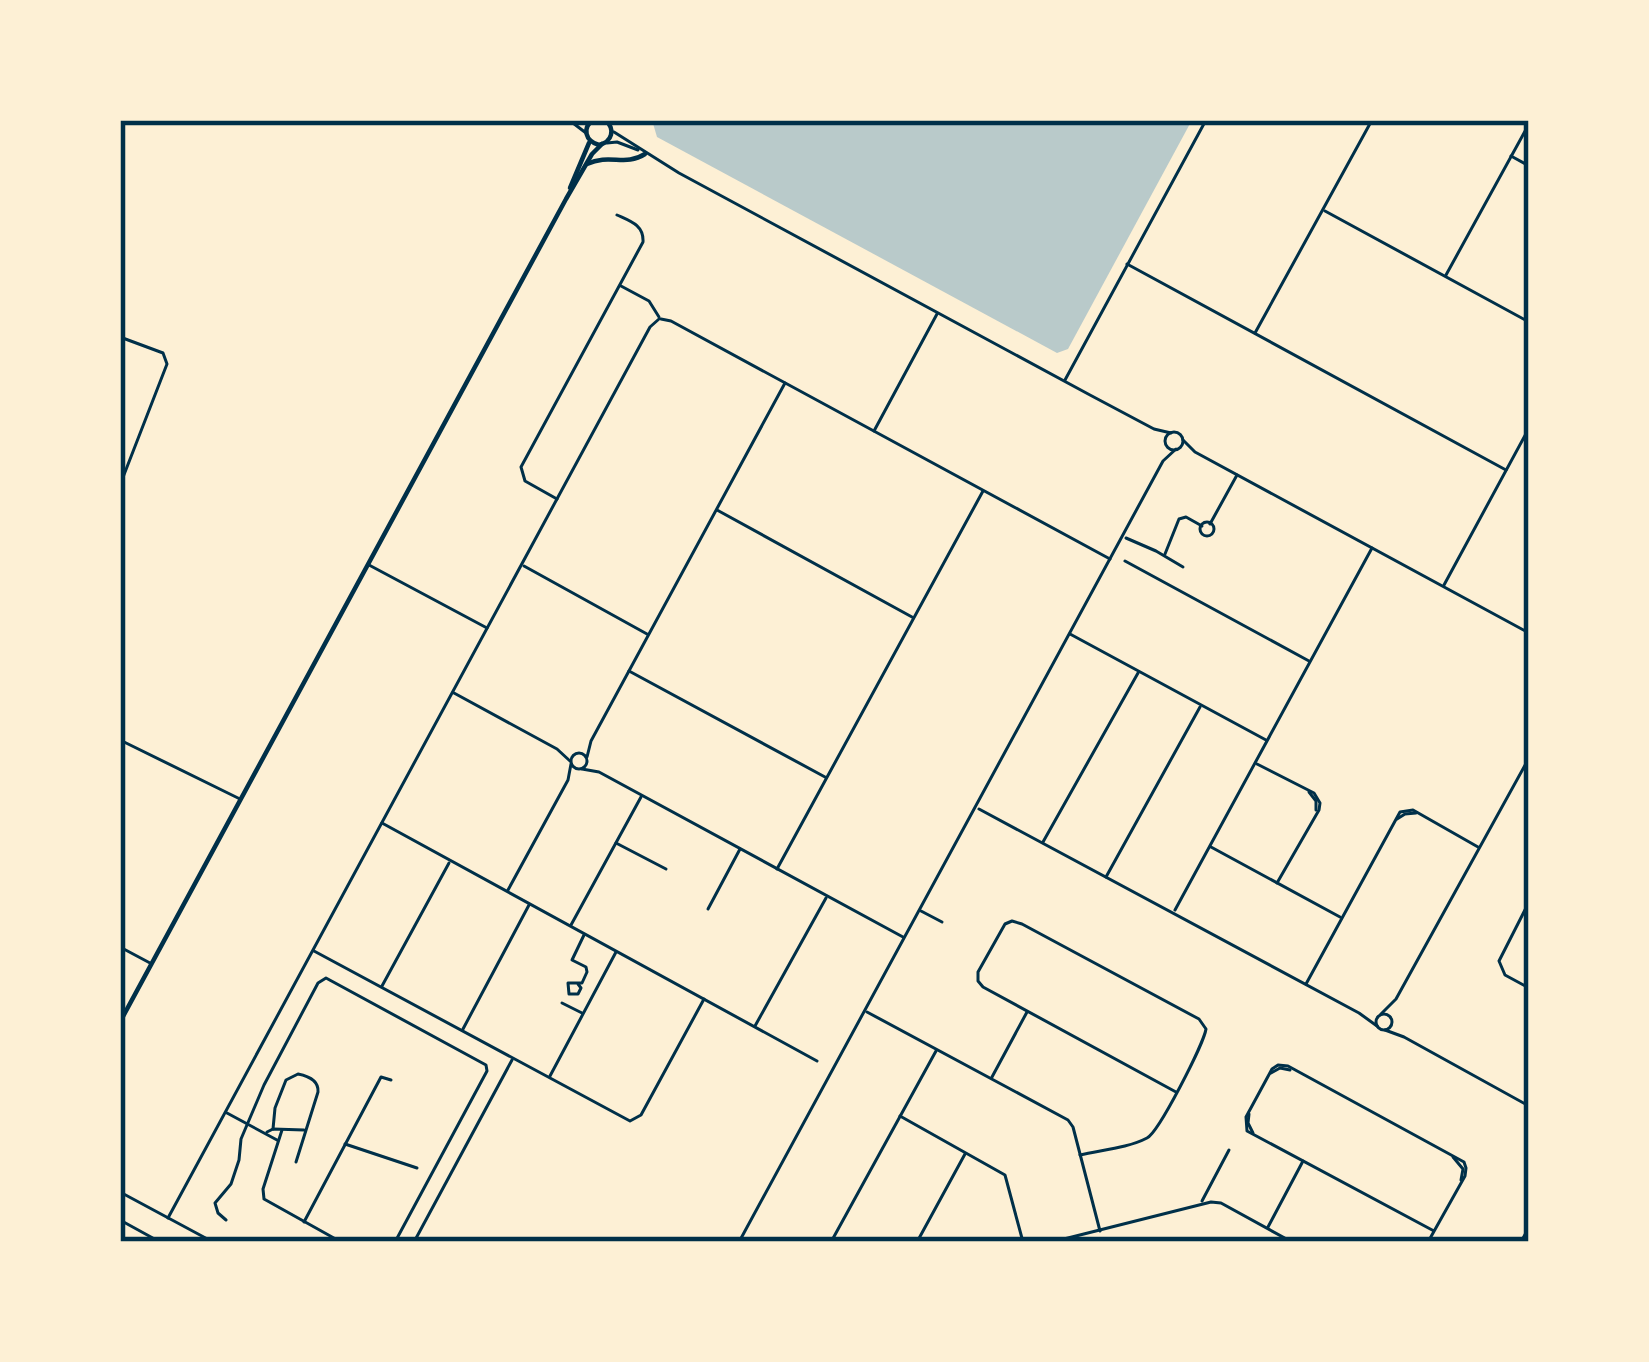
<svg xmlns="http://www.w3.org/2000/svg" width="1649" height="1362" font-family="'Golos Text',sans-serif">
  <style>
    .green { fill: #b9caca }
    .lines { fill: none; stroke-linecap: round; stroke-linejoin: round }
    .minor { stroke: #003049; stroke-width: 3 }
    .tertiary { stroke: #003049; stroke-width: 4.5 }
    .neatline { fill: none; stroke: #003049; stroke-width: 4.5 }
  </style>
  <rect width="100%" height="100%" fill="#fdf0d5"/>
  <path class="green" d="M652,120H1192L1068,349L1057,353L657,137Z"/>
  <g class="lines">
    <g class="minor">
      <path d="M569,120L586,133"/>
      <path d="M614,132L679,173L1090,395L1154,429L1171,433"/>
      <path d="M607,143L617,142L638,150"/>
      <path d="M1511,156L1529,166"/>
      <path d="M1325,211L1529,322"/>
      <path d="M1127,264L1506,470"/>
      <path d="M1446,275L1529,124"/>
      <path d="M621,286L649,301L659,317"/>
      <path d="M661,319L671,321L1110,559"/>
      <path d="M1255,333L1372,120"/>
      <path d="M120,337L163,353L167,364L120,485"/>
      <path d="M1065,380L1206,120"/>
      <path d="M874,431L937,314"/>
      <circle cx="1174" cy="441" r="9"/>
      <path d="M1183,440L1195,452L1529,633"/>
      <path d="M557,499L525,481L521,467L643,242C644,225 630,221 617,215"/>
      <path d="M717,510L912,617"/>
      <circle cx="1207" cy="529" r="7"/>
      <path d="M1210,524L1237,475"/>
      <path d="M1126,538L1156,551L1183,567"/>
      <path d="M1165,554L1179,519L1186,517L1202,526"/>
      <path d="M1125,561L1309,661"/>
      <path d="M369,565L487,628"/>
      <path d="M524,566L647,634"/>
      <path d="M1444,585L1529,428"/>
      <path d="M1070,634L1266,740"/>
      <path d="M629,671L825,777"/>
      <path d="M454,693L557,749L570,761"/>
      <path d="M120,740L240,799"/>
      <circle cx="579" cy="761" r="8"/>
      <path d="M587,757L591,741L785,383"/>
      <path d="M1257,764L1314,793L1320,803L1319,810L1277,883"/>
      <path d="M582,769L599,772L903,937"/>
      <path d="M1309,792L1316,801V810"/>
      <path d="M979,809L1359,1013L1377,1026"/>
      <path d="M1397,819L1405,814L1416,813"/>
      <path d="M382,823L817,1061"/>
      <path d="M1043,842L1138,673"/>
      <path d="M616,843L666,869"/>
      <path d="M1211,847L1340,917"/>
      <path d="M777,869L983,491"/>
      <path d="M1106,877L1200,707"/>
      <path d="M508,890L568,780L571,764"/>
      <path d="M1529,902L1499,961L1505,975L1529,988"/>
      <path d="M708,909L740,849"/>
      <path d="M1175,910L1372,548"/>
      <path d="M921,911L942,922"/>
      <path d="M571,925L641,797"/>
      <path d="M120,947L150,963"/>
      <path d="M314,951L630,1121L641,1115L704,999"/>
      <path d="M578,984L581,988L578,994H569L568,983H582L587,972L586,967L572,960L584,935"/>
      <path d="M1306,984L1400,812L1413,810L1478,847"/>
      <path d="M382,986L449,863"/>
      <path d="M562,1003L582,1013"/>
      <path d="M867,1012L1068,1120L1073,1127L1100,1231"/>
      <circle cx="1384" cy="1022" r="8"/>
      <path d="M1381,1014L1396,999L1529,758"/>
      <path d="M755,1026L826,898"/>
      <path d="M463,1029L529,905"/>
      <path d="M1385,1030L1404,1037L1529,1106"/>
      <path d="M1271,1073L1280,1068L1290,1070"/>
      <path d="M550,1076L616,952"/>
      <path d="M992,1077L1027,1012"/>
      <path d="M227,1113L277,1140"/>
      <path d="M1249,1114L1248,1123L1253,1133"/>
      <path d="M900,1116L1005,1175L1023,1242"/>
      <path d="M273,1129L275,1108L286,1080L298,1074C308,1076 319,1080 318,1092L296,1162"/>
      <path d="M282,1130L263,1189L264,1199L341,1242"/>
      <path d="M267,1132L273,1129L304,1130"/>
      <path d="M345,1144L417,1168"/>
      <path d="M1080,1155C1101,1150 1128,1148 1147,1138C1159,1132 1204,1043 1206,1029L1199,1019L1022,924L1012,921L1005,924L978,972V981L983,987L1176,1092"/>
      <path d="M1453,1157L1463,1169L1461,1180"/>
      <path d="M120,1192L213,1242"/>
      <path d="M1202,1201L1229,1150"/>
      <path d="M168,1218L650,327L659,319"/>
      <path d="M120,1220L160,1242"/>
      <path d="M226,1220L218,1213L215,1203L231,1184L239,1160L241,1139L264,1085L318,983L326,978L486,1065L487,1071L395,1242"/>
      <path d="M304,1222L381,1077L391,1080"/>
      <path d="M1268,1227L1303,1161"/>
      <path d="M414,1242L512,1060"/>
      <path d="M739,1242L1163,461L1176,449"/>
      <path d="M831,1242L936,1051"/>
      <path d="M917,1242L965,1154"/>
      <path d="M1052,1242L1211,1202L1221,1203L1292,1242"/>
      <path d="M1428,1242L1465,1176L1466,1168L1464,1162L1288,1066L1278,1065L1272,1069L1246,1117L1247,1131L1434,1231"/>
      <path d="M1521,1242L1529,1227"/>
    </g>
    <g class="tertiary">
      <path d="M593,120C582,128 585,141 599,145C612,142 616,129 605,120"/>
      <path d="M587,164C610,153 625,167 645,154"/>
      <path d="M570,188L589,143"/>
      <path d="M120,1022L566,199L592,154L602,144"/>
    </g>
  </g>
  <rect width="1649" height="1362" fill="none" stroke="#fdf0d5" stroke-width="246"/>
  <rect x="123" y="123" width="1403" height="1116" class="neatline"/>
</svg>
